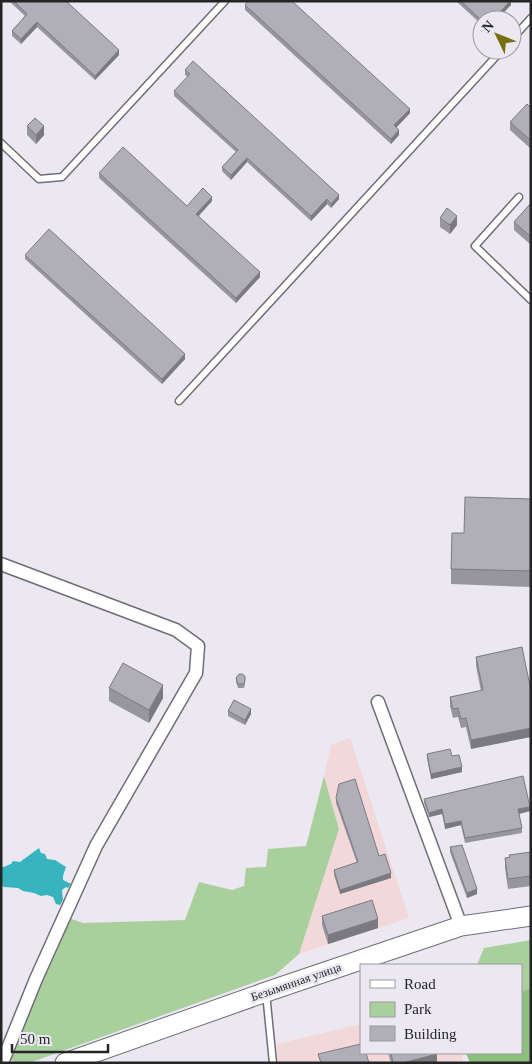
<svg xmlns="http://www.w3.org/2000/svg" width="532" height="1064" font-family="'Times New Roman',serif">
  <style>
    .commercial { fill: #f3d8da }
    .green { fill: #a9d09c }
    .forest { fill: #8ec07d }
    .water { fill: #38b4be }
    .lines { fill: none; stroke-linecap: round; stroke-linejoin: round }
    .lane-casing { stroke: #706d76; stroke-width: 9 }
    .street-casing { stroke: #706d76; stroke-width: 15 }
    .secondary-casing { stroke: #706d76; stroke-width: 21 }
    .lane { stroke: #fff; stroke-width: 6 }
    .street { stroke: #fff; stroke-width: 12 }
    .secondary { stroke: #fff; stroke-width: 19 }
    .wall { fill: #97969d }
    .shaded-wall { fill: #7b7a80 }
    .building { fill: #b0aeb7; stroke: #7b7a80 }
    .labels { text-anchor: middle; stroke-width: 5; stroke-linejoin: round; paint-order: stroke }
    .street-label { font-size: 12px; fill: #252427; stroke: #ebe8f1 }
  </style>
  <rect width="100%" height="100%" fill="#ebe8f1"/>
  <g class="commercial">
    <path d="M350,738L409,918L299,954L339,829L324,776L331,745Z"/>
    <path d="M361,1024V1053H462L463,1063H278L277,1044Z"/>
  </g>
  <g class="green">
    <path d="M324,776L339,829L299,954L275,975L29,1063H15L9,1058L61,931L69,918L83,923L185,920L199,882L232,890L244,886L246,868L266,867L268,849L306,846Z"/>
    <path d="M531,940V1012L521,1014V965H477L484,948Z"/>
  </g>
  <path class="forest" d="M531,989V1063H470L466,1053H521V991Z"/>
  <path class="water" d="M39,848L41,853L45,854L47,859L55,860L66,867L63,876V880L71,884L68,888L66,887L62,890L63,900L60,905L56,904L53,897L47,895L41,896L34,893L23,891L18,888L4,887L1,885V868L11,864L13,861L20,862Z"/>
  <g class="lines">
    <defs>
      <g id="lane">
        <path d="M512,39L531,18"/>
        <path d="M1,143L39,179L62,177L225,1"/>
        <path d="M519,197L475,246L531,300"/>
        <path d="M179,401L502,50"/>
        <path d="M266,993L273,1063"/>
      </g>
      <g id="street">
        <path d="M1,564L176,630L198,646L196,673L96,846L36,979L2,1063"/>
        <path d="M378,702L461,926"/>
      </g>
      <path id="secondary" d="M65,1063L266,992L461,926L531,916"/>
    </defs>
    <use href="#lane" class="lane-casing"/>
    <use href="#street" class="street-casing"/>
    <use href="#secondary" class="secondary-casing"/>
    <use href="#lane" class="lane"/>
    <use href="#street" class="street"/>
    <use href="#secondary" class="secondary"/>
  </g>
  <g class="wall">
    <path d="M9,1H66L119,55L95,80L37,27L21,44L12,36V31L25,16Z"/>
    <path d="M456,1H511V5L482,20V25Z"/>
    <path d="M245,5L410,113L396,128L399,135L391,144L245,10Z"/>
    <path d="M185,70L339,199L331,208L327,204L311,221L247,162L231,180L222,171V167L236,152L174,96V91L188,77L185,75Z"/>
    <path d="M531,108V149L510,130V122Z"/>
    <path d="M27,126L44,135L36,144L27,135Z"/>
    <path d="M99,173L187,206L212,201L198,216L260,277L236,303L99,178Z"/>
    <path d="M531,203V245L514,230V222Z"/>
    <path d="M440,218L457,225L450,234L440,227Z"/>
    <path d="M25,255L185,359L162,384L25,259Z"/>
    <path d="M531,499V587L451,584V569L464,533Z"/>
    <path d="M522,647L471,749L466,727L461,728L458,717L453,718L450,706V697L481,691L476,666V657Z"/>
    <path d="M245,676V684L244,688H238L236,682V678Z"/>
    <path d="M109,688L163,698L149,723L109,701Z"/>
    <path d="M228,711L251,714L245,725L228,716Z"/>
    <path d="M427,754L452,756L462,772L431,779L427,759Z"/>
    <path d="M336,798L379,856L391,878L340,894L334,875V870L357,863L336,803Z"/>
    <path d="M424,799L530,811L519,814L522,828V833L465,843L461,825L445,829L442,814L429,817L424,803Z"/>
    <path d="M450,847L477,894L467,898L450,852Z"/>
    <path d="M531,852V886L508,889L505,868V858Z"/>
    <path d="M322,916L378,928L328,944L322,925Z"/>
    <path d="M388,1053H436L437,1063H391Z"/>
  </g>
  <g class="shaded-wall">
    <path d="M510,1H511V5L497,20H493Z"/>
    <path d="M37,22V27L21,44V39Z"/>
    <path d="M119,50V55L95,80V76Z"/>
    <path d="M410,109V113L394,130V125Z"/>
    <path d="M44,126V135L36,144V135Z"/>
    <path d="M399,130V135L391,144V139Z"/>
    <path d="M247,158V162L231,180V175Z"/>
    <path d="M339,195V199L331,208V204Z"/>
    <path d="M212,197V201L196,219V214Z"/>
    <path d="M327,199V204L311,221V216Z"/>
    <path d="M457,216V225L450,234V225Z"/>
    <path d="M260,272V277L236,303V298Z"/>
    <path d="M185,354V359L162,384V379Z"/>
    <path d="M163,685V698L149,723V710Z"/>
    <path d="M251,709V714L245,725V720Z"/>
    <path d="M531,728V737L471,749V740Z"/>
    <path d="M462,767V772L431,779V774Z"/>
    <path d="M530,807V811L518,814V809Z"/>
    <path d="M442,809V814L429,817V813Z"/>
    <path d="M461,821V825L445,829V824Z"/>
    <path d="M391,873V878L340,894V890Z"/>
    <path d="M477,889V894L467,898V893Z"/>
    <path d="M378,919V928L328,944V935Z"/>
    <path d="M437,1054V1063H402Z"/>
  </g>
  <g class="building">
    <path d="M14,1H66L119,50L95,76L37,22L21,39L12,31L27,14Z"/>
    <path d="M248,1H292L410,109L394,125L399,130L391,139L245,5Z"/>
    <path d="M461,1H510L493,20H482V21Z"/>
    <path d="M193,61L339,195L331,204L327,199L311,216L247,158L231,175L222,167L238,150L174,91L190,74L185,70Z"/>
    <path d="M527,104L531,108V141L510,122Z"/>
    <path d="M35,118L44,126L36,135L27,126Z"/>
    <path d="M123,147L187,206L203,188L212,197L196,214L260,272L236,298L99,173Z"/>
    <path d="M531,203V237L514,222Z"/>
    <path d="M447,208L457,216L450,225L440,218Z"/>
    <path d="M49,229L185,354L162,379L25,255Z"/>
    <path d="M465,497L531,499V571L451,569L452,533H464Z"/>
    <path d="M522,647L531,691V728L471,740L466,718L461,719L458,708L453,709L450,697L483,690L476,657Z"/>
    <path d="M123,663L163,685L149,710L109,688Z"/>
    <path d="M239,674H242L245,676V680L244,684H238L236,678Z"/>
    <path d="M234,700L251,709L245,720L228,711Z"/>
    <path d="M450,749L452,756L459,755L462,767L431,774L427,754Z"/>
    <path d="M523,776L530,807L518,809L522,828L465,838L461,821L445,824L442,809L429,813L424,799Z"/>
    <path d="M355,779L379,856L385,854L391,873L340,890L334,870L358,862L336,798L339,784Z"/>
    <path d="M462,845L477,889L467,893L450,847Z"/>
    <path d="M531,852V876L508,879L505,858L510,857L509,855Z"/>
    <path d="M372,900L378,919L328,935L322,916Z"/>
    <path d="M361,1044V1053H366L369,1063H321L318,1054Z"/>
    <path d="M391,1053H436L437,1054L402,1063H393Z"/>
  </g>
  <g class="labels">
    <g class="street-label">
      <text transform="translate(296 982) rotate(-19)" y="4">Безымянная улица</text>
    </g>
  </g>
  <rect width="532" height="1064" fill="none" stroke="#252427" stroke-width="5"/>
  <rect x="360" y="964" width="162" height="90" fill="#ebe8f1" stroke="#9c9aa0"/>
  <rect x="370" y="980" width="25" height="8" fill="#ffffff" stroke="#9c9aa0"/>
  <text x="404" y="989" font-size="15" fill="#252427">Road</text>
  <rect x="370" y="1002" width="25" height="15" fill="#a9d09c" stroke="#9c9aa0"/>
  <text x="404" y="1014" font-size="15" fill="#252427">Park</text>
  <rect x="370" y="1026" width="25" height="15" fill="#b0aeb7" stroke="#9c9aa0"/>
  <text x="404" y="1039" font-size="15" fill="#252427">Building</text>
  <g transform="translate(497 35) rotate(313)"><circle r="24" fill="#ebe8f1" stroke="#9c9aa0"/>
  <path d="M0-4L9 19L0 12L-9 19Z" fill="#77700f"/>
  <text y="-8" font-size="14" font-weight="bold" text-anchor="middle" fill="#252427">N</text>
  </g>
  <path d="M12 1044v8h96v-8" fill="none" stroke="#252427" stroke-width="2.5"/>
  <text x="20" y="1044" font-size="15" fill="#252427" stroke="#ebe8f1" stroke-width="4" paint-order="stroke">50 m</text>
</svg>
